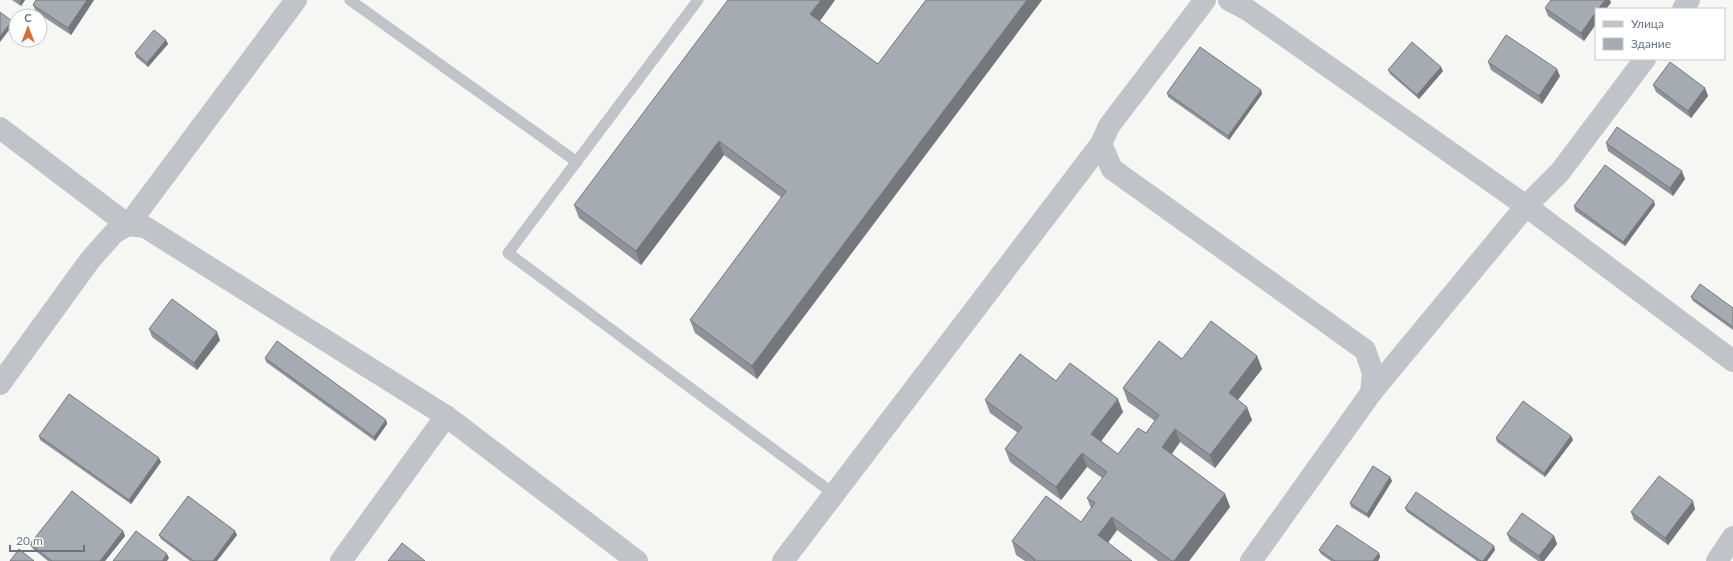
<svg xmlns="http://www.w3.org/2000/svg" width="1733" height="561" font-family="Lato,sans-serif">
  <style>
    .lines { fill: none; stroke-linecap: round; stroke-linejoin: round }
    .service { stroke: #c0c3c7; stroke-width: 11 }
    .minor { stroke: #c0c3c7; stroke-width: 22 }
    .wall { fill: #8f9399 }
    .shaded-wall { fill: #74787d }
    .building { fill: #a6abb2; stroke: #74787d }
  </style>
  <rect width="100%" height="100%" fill="#f6f6f4"/>
  <g class="lines">
    <g class="service">
      <path d="M350,0L577,162"/>
      <path d="M698,0L508,253L834,494"/>
    </g>
    <g class="minor">
      <path d="M1205,0L1109,126L1101,144L1112,169L1365,350L1373,373L1371,393L1251,561"/>
      <path d="M1229,0L1248,10L1526,206L1560,172L1645,59"/>
      <path d="M1683,9L1689,0"/>
      <path d="M0,128L128,225L296,0"/>
      <path d="M0,384L90,260L114,233L128,225L145,227L446,416L637,561"/>
      <path d="M1371,393L1526,206L1733,361"/>
      <path d="M341,561L446,416"/>
      <path d="M783,561L1101,144"/>
      <path d="M1717,561L1733,537"/>
    </g>
  </g>
  <g class="wall">
    <path d="M12,0H25L21,6Z"/>
    <path d="M36,0H94L71,35L36,12L33,5Z"/>
    <path d="M835,0L820,21L878,64L926,0H1042L757,379L695,333L690,320L782,198L724,155L641,265L579,218L574,205Z"/>
    <path d="M1611,3L1596,9V24L1584,41L1548,16L1545,8Z"/>
    <path d="M166,40L168,44L148,67L136,57L135,53Z"/>
    <path d="M1488,62L1560,76L1542,104L1491,70Z"/>
    <path d="M1388,70L1443,71L1419,99L1390,74Z"/>
    <path d="M1653,85L1705,88L1708,96L1691,118L1656,92Z"/>
    <path d="M1261,90L1262,94L1229,140L1168,97L1167,93Z"/>
    <path d="M1606,143L1685,179L1673,196L1608,151Z"/>
    <path d="M1655,205L1625,246L1575,211L1574,206Z"/>
    <path d="M1691,297L1733,308V330L1693,301Z"/>
    <path d="M149,329L220,340L197,370L152,337Z"/>
    <path d="M1257,356L1262,369L1238,400L1252,420L1215,468L1180,442L1172,454L1225,494L1230,507L1189,561H1158L1117,530L1108,543L1132,561H1025L1016,555L1012,541L1081,522L1091,508L1087,498L1102,478L1087,467L1061,500L1010,462L1005,449L1018,433L990,413L985,400L1056,381L1123,412L1101,441L1118,454L1146,433L1155,421L1128,402L1123,388L1182,359Z"/>
    <path d="M265,358L386,420L387,424L375,441L266,362Z"/>
    <path d="M39,436L161,462L131,504L40,440Z"/>
    <path d="M1571,436L1573,440L1545,477L1497,442L1496,438Z"/>
    <path d="M1390,477L1392,481L1369,518L1351,507L1350,503Z"/>
    <path d="M1405,508L1494,546L1495,550L1487,561H1477L1407,512Z"/>
    <path d="M1695,509L1668,545L1634,520L1631,512Z"/>
    <path d="M123,531L125,536L105,561H48L32,548L30,544Z"/>
    <path d="M1507,534L1554,536L1557,544L1544,561H1538L1510,541Z"/>
    <path d="M159,535H237L217,561H190L161,539Z"/>
    <path d="M1319,550L1379,553L1380,557L1378,561H1331L1321,554Z"/>
  </g>
  <g class="shaded-wall">
    <path d="M21,0H25L21,6L20,2Z"/>
    <path d="M87,0H94L71,35L68,28Z"/>
    <path d="M821,0H835L815,27L810,14Z"/>
    <path d="M1027,0H1042L757,379L752,366Z"/>
    <path d="M1605,0H1610L1611,3L1606,9H1598Z"/>
    <path d="M1596,12V24L1584,41L1581,33Z"/>
    <path d="M12,21L13,25L0,42V36Z"/>
    <path d="M166,40L168,44L148,67L147,63Z"/>
    <path d="M1441,67L1443,71L1419,99L1417,95Z"/>
    <path d="M1557,69L1560,76L1542,104L1539,96Z"/>
    <path d="M1705,88L1708,96L1691,118L1688,111Z"/>
    <path d="M1261,90L1262,94L1229,140L1228,136Z"/>
    <path d="M719,141L724,155L641,265L636,251Z"/>
    <path d="M1682,171L1685,179L1673,196L1670,188Z"/>
    <path d="M1654,201L1655,205L1625,246L1623,242Z"/>
    <path d="M217,332L220,340L197,370L194,363Z"/>
    <path d="M1257,356L1262,369L1233,406L1229,393Z"/>
    <path d="M1118,399L1123,412L1096,448L1091,434Z"/>
    <path d="M1247,407L1252,420L1215,468L1210,455Z"/>
    <path d="M386,420L387,424L375,441L374,437Z"/>
    <path d="M1175,429L1180,442L1167,460L1162,447Z"/>
    <path d="M1571,436L1573,440L1545,477L1544,473Z"/>
    <path d="M1082,453L1087,467L1061,500L1056,487Z"/>
    <path d="M159,458L161,462L131,504L129,500Z"/>
    <path d="M1390,477L1392,481L1369,518L1367,514Z"/>
    <path d="M1225,494L1230,507L1189,561H1174Z"/>
    <path d="M1693,501L1695,509L1668,545L1665,538Z"/>
    <path d="M1112,517L1117,530L1103,549L1098,535Z"/>
    <path d="M123,531L125,536L105,561H100Z"/>
    <path d="M235,531L237,535L217,561H213Z"/>
    <path d="M1554,536L1557,544L1544,561H1541L1539,556Z"/>
    <path d="M1494,546L1495,550L1487,561H1483Z"/>
    <path d="M1379,553L1380,557L1378,561H1373Z"/>
    <path d="M167,554L169,558L167,561H162Z"/>
  </g>
  <g class="building">
    <path d="M36,0H87L68,28L33,5Z"/>
    <path d="M728,0H821L810,14L878,64L926,0H1027L752,366L690,320L786,191L719,141L636,251L574,205Z"/>
    <path d="M1551,0H1605L1598,9H1596V12L1581,33L1545,8Z"/>
    <path d="M0,12L12,21L0,36Z"/>
    <path d="M154,30L166,40L147,63L135,53Z"/>
    <path d="M1506,35L1557,69L1539,96L1488,62Z"/>
    <path d="M1412,42L1441,67L1417,95L1388,70Z"/>
    <path d="M1200,47L1261,90L1228,136L1167,93Z"/>
    <path d="M1670,62L1705,88L1688,111L1653,85Z"/>
    <path d="M1617,127L1682,171L1670,188L1606,143Z"/>
    <path d="M1605,165L1654,201L1623,242L1574,206Z"/>
    <path d="M1700,284L1733,308V327L1691,297Z"/>
    <path d="M172,299L217,332L194,363L149,329Z"/>
    <path d="M1211,321L1257,356L1229,393L1247,407L1210,455L1175,429L1162,447L1225,494L1174,561H1172L1112,517L1098,535L1132,561H1034L1035,559L1012,541L1046,496L1081,522L1095,503L1087,498L1107,472L1082,453L1056,487L1005,449L1022,427L985,400L1020,354L1056,381L1070,363L1118,399L1091,434L1118,454L1138,428L1146,433L1159,415L1123,388L1159,341L1182,359Z"/>
    <path d="M277,341L386,420L374,437L265,358Z"/>
    <path d="M69,394L159,458L129,500L39,436Z"/>
    <path d="M1523,401L1571,436L1544,473L1496,438Z"/>
    <path d="M1373,466L1390,477L1367,514L1350,503Z"/>
    <path d="M1659,476L1693,501L1665,538L1631,512Z"/>
    <path d="M72,491L123,531L100,561H52L30,544Z"/>
    <path d="M1416,492L1494,546L1483,561H1481L1405,508Z"/>
    <path d="M188,496L235,531L213,561H194L159,535Z"/>
    <path d="M1522,513L1554,536L1539,556L1507,534Z"/>
    <path d="M1337,525L1379,553L1373,561H1335L1319,550Z"/>
    <path d="M136,531L167,554L162,561H113Z"/>
    <path d="M402,543L425,561H388Z"/>
    <path d="M19,549L34,561H10Z"/>
  </g>
  <rect x="1595" y="8" width="130" height="52" fill="#ffffff" stroke="#c3c7cd"/>
  <rect x="1603" y="21" width="20" height="6" fill="#c0c3c7" stroke="#c3c7cd"/>
  <text x="1631" y="28" font-size="12" fill="#697381">Улица</text>
  <rect x="1603" y="38" width="20" height="12" fill="#a6abb2" stroke="#c3c7cd"/>
  <text x="1631" y="48" font-size="12" fill="#697381">Здание</text>
  <g transform="translate(28 28)"><circle r="19" fill="#ffffff" stroke="#c3c7cd"/>
  <path d="M0-3L7 15L0 10L-7 15Z" fill="#cd723d"/>
  <text y="-6" font-size="11" font-weight="bold" text-anchor="middle" fill="#697381">С</text>
  </g>
  <path d="M10 545v6h74v-6" fill="none" stroke="#697381" stroke-width="2"/>
  <text x="16" y="545" font-size="12" fill="#697381" stroke="#ffffff" stroke-width="3" paint-order="stroke">20 m</text>
</svg>
